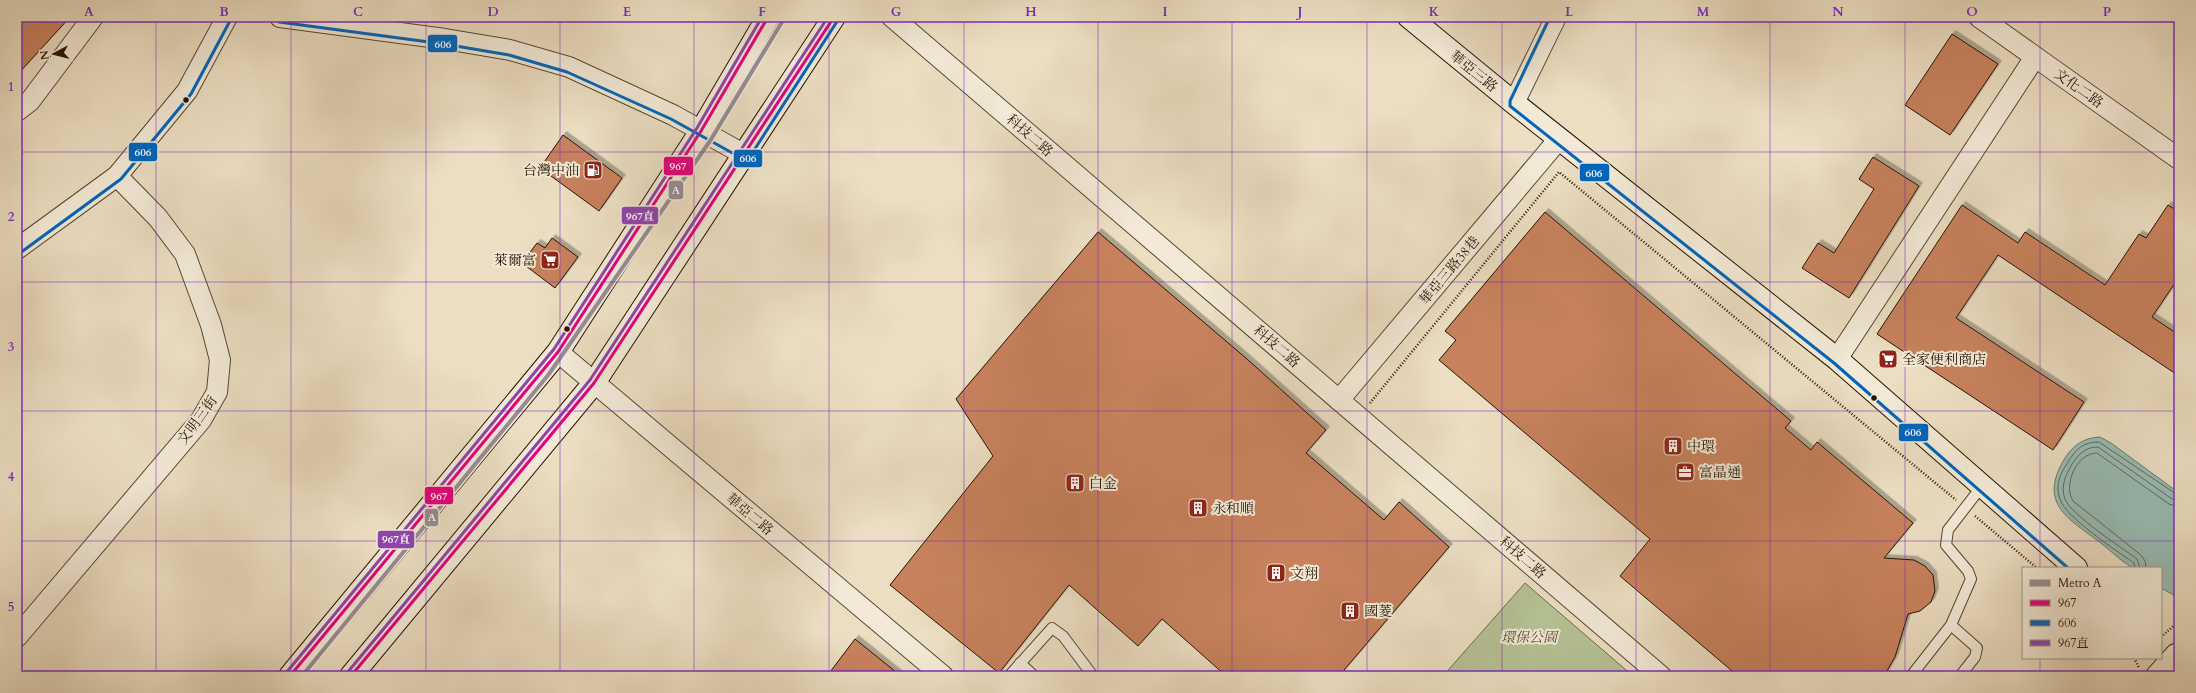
<svg xmlns="http://www.w3.org/2000/svg" width="2196" height="693" font-family="Cardo,'Noto Serif TC',serif">
  <style>
    .green { fill: #b5c295; stroke: #6e6a4a }
    .water { fill: #98bcb4; stroke: #6b786c }
    .lines { fill: none; stroke-linecap: round; stroke-linejoin: round }
    .shore { stroke: #60685a; stroke-width: 1 }
    .building { fill: #c7815d; stroke: #271300; filter: url(#shadow) }
    .lane-casing { stroke: #584630; stroke-width: 12 }
    .street-casing { stroke: #584630; stroke-width: 22 }
    .secondary-casing { stroke: #271300; stroke-width: 24 }
    .path { stroke: #271300; stroke-width: 2.5; stroke-dasharray: 1 2; stroke-linecap: butt }
    .lane { stroke: #f2ead7; stroke-width: 10 }
    .street { stroke: #f2ead7; stroke-width: 20 }
    .secondary { stroke: #f2ead7; stroke-width: 22 }
    .bus-1-casing { stroke: #f2ead7; stroke-width: 6 }
    .bus-2-casing { stroke: #f2ead7; stroke-width: 6 }
    .bus-3-casing { stroke: #f2ead7; stroke-width: 6 }
    .bus-1 { stroke: #e5007d; stroke-width: 3 }
    .bus-2 { stroke: #0065bd; stroke-width: 3 }
    .bus-3 { stroke: #8e44ad; stroke-width: 3 }
    .metro-1-casing { stroke: #f2ead7; stroke-width: 7 }
    .metro-1 { stroke: #978c96; stroke-width: 4 }
    .grid { fill: none; stroke: #7b2cbf; stroke-width: 1; stroke-opacity: 0.55 }
    .bus-dot { fill: #271300; stroke: #f2ead7; stroke-width: 1.5 }
    .labels { text-anchor: middle; stroke-width: 4; stroke-linejoin: round; paint-order: stroke }
    .street-label { font-size: 14px; fill: #271300; stroke: #f2ead7 }
    .poi-label { font-size: 14px; fill: #271300; stroke: #f2ead7; text-anchor: start }
    .park-label { font-size: 14px; font-style: italic; fill: #595034; stroke: #f2ead7 }
    .line-badge { stroke: #f2ead7; stroke-width: 1.5 }
    .badge-label { font-size: 11px; text-anchor: middle; font-weight: bold; fill: #fff }
    .neatline { fill: none; stroke: #7b2cbf; stroke-width: 1.5 }
    .grid-label { font-size: 13px; text-anchor: middle; font-weight: bold; fill: #7b2cbf }
  </style>
  <defs>
    <filter id="shadow"><feDropShadow dx="3.5" dy="-3.5" stdDeviation="0" flood-color="#0004"/></filter>
  </defs>
  <rect width="100%" height="100%" fill="#ebdec2"/>
  <filter id="stains"><feTurbulence type="fractalNoise" baseFrequency=".005" numOctaves="4"/><feColorMatrix values="0 0 0 0 .2 0 0 0 0 .09 0 0 0 0 .02 0 0 0 .5 -.17"/></filter>
  <radialGradient id="worn" r=".72"><stop offset=".6" stop-color="#630" stop-opacity="0"/><stop offset="1" stop-color="#630" stop-opacity=".3"/></radialGradient>
  <path class="green" d="M1525,583L1633,676H1443Z"/>
  <path class="water" d="M2100,437L2111,443L2179,493V598L2161,588V568C2153,568 2141,570 2134,568C2125,565 2110,550 2102,544C2068,518 2037,504 2065,458C2074,444 2084,438 2100,437Z"/>
  <g class="lines">
    <g class="shore">
      <path d="M2135,568L2134,563C2117,551 2065,517 2060,499C2055,485 2060,474 2068,462C2076,449 2083,442 2099,442L2179,496"/>
      <path d="M2140,568L2137,559C2121,547 2071,515 2065,499C2060,486 2066,475 2072,464C2079,454 2085,447 2098,447L2172,499L2179,501"/>
      <path d="M2146,568L2145,561L2141,555L2073,501C2063,486 2076,453 2097,453L2169,504L2179,507"/>
    </g>
  </g>
  <g class="building">
    <path d="M17,17H70L17,75Z"/>
    <path d="M1952,34L1998,64L1950,135L1905,105Z"/>
    <path d="M563,135L622,178L599,211L540,168Z"/>
    <path d="M1873,157L1919,186L1849,298L1802,268L1818,243L1834,253L1874,189L1859,179Z"/>
    <path d="M1962,205L2018,243L2025,232L2105,285L2139,234L2146,238L2168,205L2179,212V277L2152,317L2179,335V376L1998,255L1956,318L2084,402L2053,450L1877,334Z"/>
    <path d="M1545,212L1791,421L1785,428L1811,450L1817,442L1913,523L1884,558L1914,560L1925,566L1933,575L1935,591L1931,602L1920,611L1908,614L1895,657L1884,676H1738L1620,576L1650,539L1439,360L1456,340L1445,331Z"/>
    <path d="M1098,232L1247,359L1326,430L1306,453L1384,520L1399,502L1449,547L1339,676H1226L1162,619L1138,646L1069,585L999,673L890,585L993,456L956,399Z"/>
    <path d="M552,238L578,257L555,288L522,263L537,243L545,248Z"/>
    <path d="M855,639L901,676H827Z"/>
  </g>
  <g class="lines">
    <defs>
      <g id="lane">
        <path d="M1951,625L1977,648L1975,657L1960,676"/>
        <path d="M1020,663L1034,676"/>
        <path d="M1009,676L1052,628L1063,636L1093,676"/>
        <path d="M1911,676L1951,625L1971,579L1968,571L1946,545L1948,530L1982,486"/>
      </g>
      <g id="street">
        <path d="M280,17L445,39L510,50L569,67L673,115L745,155"/>
        <path d="M892,17L1661,676"/>
        <path d="M1979,17L2179,159"/>
        <path d="M1514,103L1556,17"/>
        <path d="M17,111L30,101L93,17"/>
        <path d="M17,249L117,176L187,91L227,17"/>
        <path d="M558,352L943,676"/>
        <path d="M1837,359L2035,57"/>
        <path d="M1339,400L1559,139"/>
        <path d="M17,637L201,420L217,392L220,360L211,325L185,254L158,218L117,176"/>
      </g>
      <g id="secondary">
        <path d="M1409,17L1514,103L1837,359L2076,568"/>
        <path d="M290,676L558,352L701,131L768,17"/>
        <path d="M351,676L594,383L834,17"/>
        <path d="M2157,676L2176,655"/>
      </g>
    </defs>
    <use href="#lane" class="lane-casing"/>
    <use href="#street" class="street-casing"/>
    <use href="#secondary" class="secondary-casing"/>
    <g class="path">
      <path d="M1370,403L1559,172L1956,500"/>
      <path d="M1975,516L2037,568"/>
      <path d="M2161,637L2179,621"/>
      <path d="M2134,658L2139,668"/>
    </g>
    <use href="#lane" class="lane"/>
    <use href="#street" class="street"/>
    <use href="#secondary" class="secondary"/>
    <defs>
      <g id="bus-1">
        <path d="M290,676L558,352L701,131L768,17"/>
        <path d="M351,676L594,383L834,17"/>
      </g>
      <g id="bus-2">
        <path d="M1550,17L1510,101V106L1834,363L2068,568"/>
        <path d="M279,22L444,44L509,55L567,72L671,119L745,160L749,158L838,20"/>
        <path d="M20,253L121,179L191,94L231,19"/>
      </g>
      <g id="bus-3">
        <path d="M286,673L554,349L697,128L762,17"/>
        <path d="M347,673L590,380L828,17"/>
      </g>
    </defs>
    <use href="#bus-1" class="bus-1-casing"/>
    <use href="#bus-2" class="bus-2-casing"/>
    <use href="#bus-3" class="bus-3-casing"/>
    <use href="#bus-1" class="bus-1"/>
    <use href="#bus-2" class="bus-2"/>
    <use href="#bus-3" class="bus-3"/>
    <defs>
      <path id="metro-1" d="M302,676L549,374L710,141L785,17"/>
    </defs>
    <use href="#metro-1" class="metro-1-casing"/>
    <use href="#metro-1" class="metro-1"/>
  </g>
  <path class="grid" d="M156,17V676M291,17V676M426,17V676M560,17V676M694,17V676M829,17V676M964,17V676M1098,17V676M1232,17V676M1367,17V676M1502,17V676M1636,17V676M1770,17V676M1905,17V676M2040,17V568M17,152H2179M17,282H2179M17,411H2179M17,541H2179M2040,658V676"/>
  <defs>
    <symbol id="fuel-square" viewBox="-11 -11 22 22"><rect x="-9" y="-9" width="18" height="18" rx="4" fill="#8f2418" stroke="#f2ead7"/><path d="M-5.5-6h7V0h2V4h1.3V-2.5L3-4.5l.8-.8L6-3V5H2.5V1h-1V6h-7ZM-4.2-4.7v3.2H.2V-4.7Z" fill="#fff"/></symbol>
    <symbol id="supermarket-square" viewBox="-11 -11 22 22"><rect x="-9" y="-9" width="18" height="18" rx="4" fill="#8f2418" stroke="#f2ead7"/><path d="M-6-5.5h2.5l.6 2H6L4.5 2H-2.5L-4.4-4H-6ZM-1.5 3.2a1.3 1.3 0 1 0 .1 0ZM3 3.2a1.3 1.3 0 1 0 .1 0Z" fill="#fff"/></symbol>
    <symbol id="building-square" viewBox="-11 -11 22 22"><rect x="-9" y="-9" width="18" height="18" rx="4" fill="#8f2418" stroke="#f2ead7"/><path d="M-4-6H4V6H1V3H-1V6H-4ZM-2.5-4.3h1.7v1.8h-1.7ZM.8-4.3h1.7v1.8H.8ZM-2.5-1h1.7V.8h-1.7ZM.8-1h1.7V.8H.8Z" fill="#fff"/></symbol>
    <symbol id="office-square" viewBox="-11 -11 22 22"><rect x="-9" y="-9" width="18" height="18" rx="4" fill="#8f2418" stroke="#f2ead7"/><path d="M-6-3h4V-5.5h4V-3h4V5H-6ZM-1-4.5V-3h2v-1.5ZM-6 0V1H6V0Z" fill="#fff"/></symbol>
  </defs>
  <g fill-rule="evenodd">
    <use href="#fuel-square" x="582" y="159" width="22" height="22"/>
    <use href="#supermarket-square" x="539" y="249" width="22" height="22"/>
    <use href="#supermarket-square" x="1877" y="348" width="22" height="22"/>
    <use href="#building-square" x="1662" y="435" width="22" height="22"/>
    <use href="#office-square" x="1674" y="461" width="22" height="22"/>
    <use href="#building-square" x="1064" y="472" width="22" height="22"/>
    <use href="#building-square" x="1187" y="497" width="22" height="22"/>
    <use href="#building-square" x="1265" y="562" width="22" height="22"/>
    <use href="#building-square" x="1339" y="600" width="22" height="22"/>
  </g>
  <g class="bus-dot">
    <circle cx="186" cy="100" r="3.5"/>
    <circle cx="567" cy="329" r="3.5"/>
    <circle cx="1874" cy="398" r="3.5"/>
  </g>
  <g class="labels">
    <g class="street-label">
      <text transform="translate(1474 71) rotate(39)" y="5">華亞三路</text>
      <text transform="translate(2079 88) rotate(35)" y="5">文化二路</text>
      <text transform="translate(1030 135) rotate(41)" y="5">科技二路</text>
      <text transform="translate(1449 270) rotate(-50)" y="5">華亞三路38巷</text>
      <text transform="translate(1277 346) rotate(41)" y="5">科技二路</text>
      <text transform="translate(197 420) rotate(-54)" y="5">文明三街</text>
      <text transform="translate(750 514) rotate(40)" y="5">華亞二路</text>
      <text transform="translate(1523 557) rotate(41)" y="5">科技二路</text>
    </g>
    <g class="poi-label">
      <text x="579" y="175" text-anchor="end">台灣中油</text>
      <text x="536" y="265" text-anchor="end">萊爾富</text>
      <text x="1902" y="364">全家便利商店</text>
      <text x="1687" y="451">中環</text>
      <text x="1699" y="477">富晶通</text>
      <text x="1089" y="488">白金</text>
      <text x="1212" y="513">永和順</text>
      <text x="1290" y="578">文翔</text>
      <text x="1364" y="616">國菱</text>
    </g>
    <g class="park-label">
      <text x="1529" y="642">環保公園</text>
    </g>
  </g>
  <g class="line-badge">
    <rect x="427" y="34" width="31" height="19" rx="4" fill="#0065bd"/>
    <rect x="128" y="142" width="30" height="20" rx="4" fill="#0065bd"/>
    <rect x="733" y="149" width="30" height="19" rx="4" fill="#0065bd"/>
    <rect x="663" y="156" width="31" height="20" rx="4" fill="#e5007d"/>
    <rect x="1579" y="163" width="31" height="19" rx="4" fill="#0065bd"/>
    <rect x="668" y="180" width="16" height="20" rx="4" fill="#978c96"/>
    <rect x="621" y="206" width="38" height="19" rx="4" fill="#8e44ad"/>
    <rect x="1898" y="423" width="31" height="19" rx="4" fill="#0065bd"/>
    <rect x="424" y="486" width="30" height="19" rx="4" fill="#e5007d"/>
    <rect x="424" y="508" width="15" height="19" rx="4" fill="#978c96"/>
    <rect x="377" y="530" width="38" height="19" rx="4" fill="#8e44ad"/>
  </g>
  <g class="badge-label">
    <text x="443" y="48">606</text>
    <text x="143" y="156">606</text>
    <text x="748" y="162">606</text>
    <text x="678" y="170">967</text>
    <text x="1594" y="177">606</text>
    <text x="676" y="194">A</text>
    <text x="640" y="220">967直</text>
    <text x="1913" y="436">606</text>
    <text x="439" y="500">967</text>
    <text x="432" y="521">A</text>
    <text x="396" y="543">967直</text>
  </g>
  <rect width="2196" height="693" fill="none" stroke="#ebdec2" stroke-width="44"/>
  <rect x="2022" y="567" width="140" height="92" fill="#f2ead7" stroke="#a19481"/>
  <rect x="2030" y="580" width="20" height="6" fill="#978c96" stroke="#a19481"/>
  <text x="2058" y="587" font-size="12" fill="#271300">Metro A</text>
  <rect x="2030" y="600" width="20" height="6" fill="#e5007d" stroke="#a19481"/>
  <text x="2058" y="607" font-size="12" fill="#271300">967</text>
  <rect x="2030" y="620" width="20" height="6" fill="#0065bd" stroke="#a19481"/>
  <text x="2058" y="627" font-size="12" fill="#271300">606</text>
  <rect x="2030" y="640" width="20" height="6" fill="#8e44ad" stroke="#a19481"/>
  <text x="2058" y="647" font-size="12" fill="#271300">967直</text>
  <g transform="translate(54 54) rotate(263)" stroke="#f2ead7" stroke-width="3" paint-order="stroke">
  <path d="M0-3L7 15L0 10L-7 15Z" fill="#271300"/>
  <text y="-6" font-size="11" font-weight="bold" text-anchor="middle" fill="#271300">N</text>
  </g>
  <rect x="22" y="22" width="2152" height="649" class="neatline"/>
  <g class="grid-label">
    <text x="89" y="16">A</text>
    <text x="224" y="16">B</text>
    <text x="358" y="16">C</text>
    <text x="493" y="16">D</text>
    <text x="627" y="16">E</text>
    <text x="762" y="16">F</text>
    <text x="896" y="16">G</text>
    <text x="1031" y="16">H</text>
    <text x="1165" y="16">I</text>
    <text x="1300" y="16">J</text>
    <text x="1434" y="16">K</text>
    <text x="1569" y="16">L</text>
    <text x="1703" y="16">M</text>
    <text x="1838" y="16">N</text>
    <text x="1972" y="16">O</text>
    <text x="2107" y="16">P</text>
    <text x="11" y="91">1</text>
    <text x="11" y="221">2</text>
    <text x="11" y="351">3</text>
    <text x="11" y="481">4</text>
    <text x="11" y="611">5</text>
  </g>
  <rect width="100%" height="100%" filter="url(#stains)"/>
  <rect width="100%" height="100%" fill="url(#worn)"/>
</svg>
